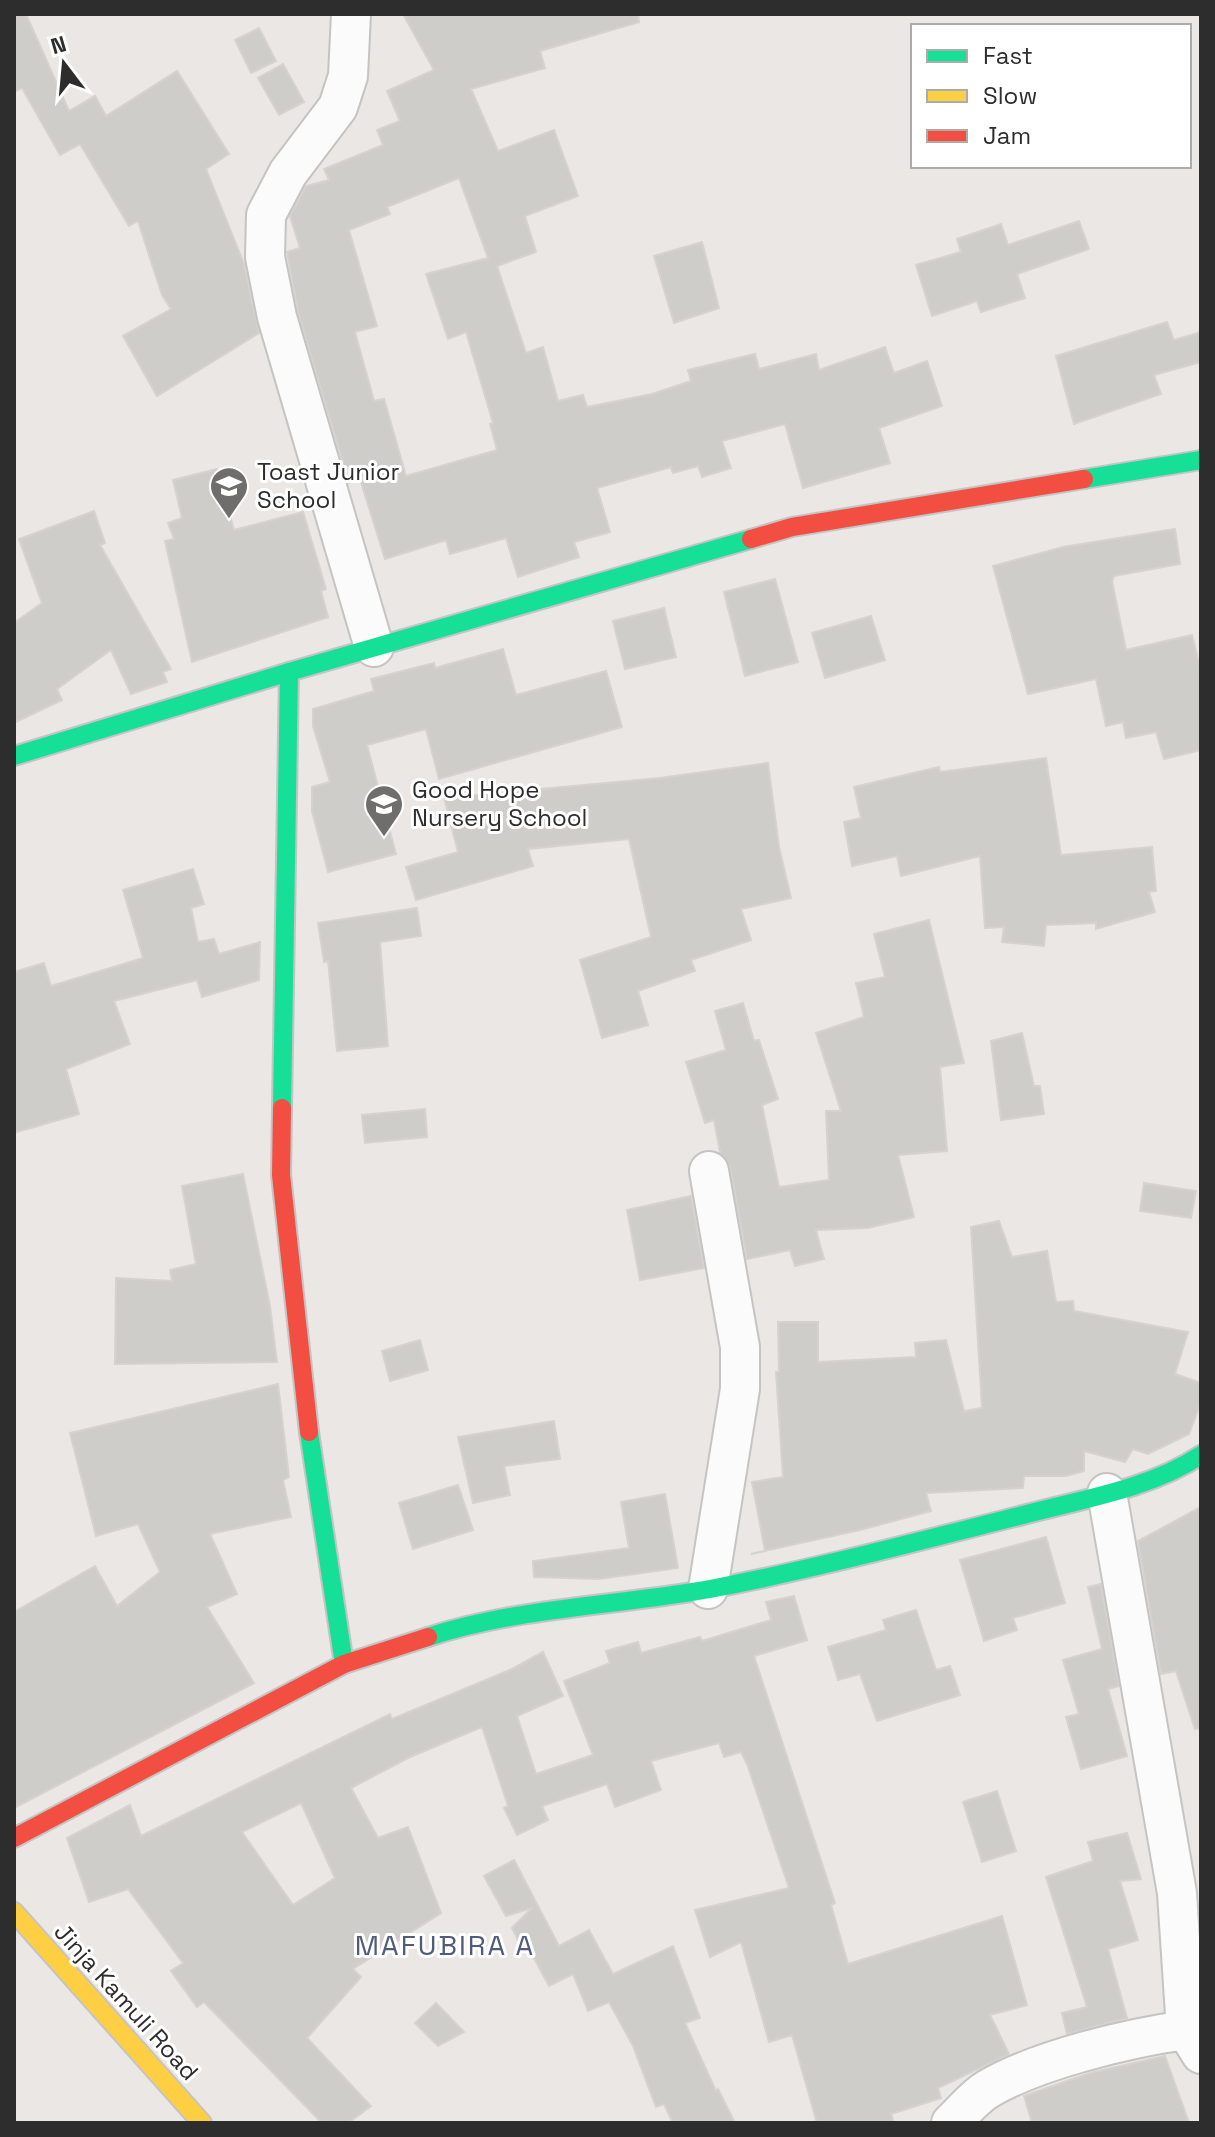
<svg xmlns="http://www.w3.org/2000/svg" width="1215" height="2137" font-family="'Space Grotesk',sans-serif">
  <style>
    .building { fill: #cfcdca; stroke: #d5d2d0; stroke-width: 2; fill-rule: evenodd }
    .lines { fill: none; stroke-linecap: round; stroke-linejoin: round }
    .street-casing { stroke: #c4c4c3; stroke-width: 42 }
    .fast-casing { stroke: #c4c4c3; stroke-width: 22 }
    .slow-casing { stroke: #c4c4c3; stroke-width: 22 }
    .jam-casing { stroke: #c4c4c3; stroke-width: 22 }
    .street { stroke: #fcfbfb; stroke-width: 38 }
    .fast { stroke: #16e098; stroke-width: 18 }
    .slow { stroke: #ffcf43; stroke-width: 18 }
    .jam { stroke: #f24e42; stroke-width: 18 }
    .labels { text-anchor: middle; stroke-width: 6; stroke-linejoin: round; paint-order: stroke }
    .poi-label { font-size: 24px; fill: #2d2d2d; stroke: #fff; text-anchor: start }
    .street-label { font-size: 24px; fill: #2d2d2d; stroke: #fff }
    .quarter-label { font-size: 28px; letter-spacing: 2px; fill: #515c7a; stroke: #fff }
  </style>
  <rect width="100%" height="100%" fill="#eae7e4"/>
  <g class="building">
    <path d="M14,14H26L69,111L95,96L106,116L177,71L229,154L206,169L244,264L259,333L157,396L123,336L171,309L162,295L138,221L129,226L80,144L60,155L22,88L14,92Z"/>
    <path d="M403,14H638L639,22L540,51L545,68L471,89L498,151L554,130L578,196L525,216L536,252L497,266L526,353L543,347L558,401L583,395L587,407L652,394L691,381L688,370L755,354L759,369L816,354L819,370L885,347L894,373L927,361L942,406L879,428L890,463L803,488L785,424L722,441L731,468L702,477L698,466L673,473L671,467L597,488L610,532L574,542L579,557L518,577L506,538L450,554L446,540L385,559L360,479L349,483L298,312L287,252L300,248L290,216L306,186L329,180L324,169L383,145L377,130L400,121L387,91L434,70ZM459,178L488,258L426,274L448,339L466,332L493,423L490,424L497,450L406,476L384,399L374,401L355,332L377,326L349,230L390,214L387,207Z"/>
    <path d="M259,28L276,61L251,73L235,40Z"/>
    <path d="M283,64L304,102L279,115L258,78Z"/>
    <path d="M1079,221L1089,249L1017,274L1025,298L981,312L977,301L932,316L916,265L961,252L957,239L1001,224L1008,245Z"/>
    <path d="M702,242L719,308L674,323L654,256Z"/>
    <path d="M1167,322L1174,340L1201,332V362L1154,375L1161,394L1074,424L1056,356Z"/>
    <path d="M217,469L234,530L303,512L326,589L321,591L328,617L192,662L165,541L174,539L168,523L182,518L173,480Z"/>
    <path d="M94,511L105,543L100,545L171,669L163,672L167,682L131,694L111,650L57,689L62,700L14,723V623L42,603L19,539Z"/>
    <path d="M1175,529L1180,564L1114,576L1112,581L1126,650L1192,635L1201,671V750L1164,759L1156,732L1126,738L1123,722L1106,726L1096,679L1028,694L993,566L1063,547Z"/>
    <path d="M775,579L798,662L745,676L724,592Z"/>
    <path d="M664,608L676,657L625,669L613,621Z"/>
    <path d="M871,616L885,660L825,678L812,633Z"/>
    <path d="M503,649L516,695L606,671L622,727L439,779L426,729L367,745L396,854L328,872L312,811V787L330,782L313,726V709L374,691L371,679L434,663L435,668Z"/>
    <path d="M1046,758L1061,855L1152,847L1156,891L1149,892L1155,912L1096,929V923L1046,925L1044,946L1002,942L1004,927L985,928L980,856L901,876L897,856L852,866L844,822L861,818L854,787L939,767L940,772Z"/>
    <path d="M768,763L779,847L791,898L741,909L751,940L691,960L695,971L638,991L648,1025L602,1038L580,960L651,937L629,839L528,849L533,866L416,900L406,867L458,852L444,798L660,778Z"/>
    <path d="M193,869L204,904L191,908L198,942L214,939L219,954L260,942L259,980L202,997L197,980L114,1001L130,1044L66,1069L79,1114L14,1133V972L44,963L51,986L143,958L123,890Z"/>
    <path d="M417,908L421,936L380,942L388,1046L337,1051L328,961L324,962L318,923Z"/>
    <path d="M929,920L964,1063L940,1067L947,1151L898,1155L914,1217L868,1228L816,1230L824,1259L795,1266L790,1250L747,1259L730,1166L720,1152L714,1120L705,1123L686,1062L726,1050L715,1011L743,1003L754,1041L759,1040L778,1099L762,1105L779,1187L829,1180L826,1111H841L816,1033L864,1017L856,983L885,977L874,934Z"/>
    <path d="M1022,1033L1034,1086H1040L1044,1114L1001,1120L991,1041Z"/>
    <path d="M425,1109L427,1137L365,1143L362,1115Z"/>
    <path d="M243,1174L270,1306L277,1362L115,1364L116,1278L172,1281L170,1270L196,1264L182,1186Z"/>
    <path d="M1144,1183L1196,1191L1191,1218L1140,1211Z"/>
    <path d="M691,1196L704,1268L640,1280L627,1210Z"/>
    <path d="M999,1221L1012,1257L1047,1251L1056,1302L1073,1301L1074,1311L1188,1332L1175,1374L1201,1383V1402L1189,1434L1148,1454L1133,1449L1125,1462L1084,1451V1471L1066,1476H1024L1023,1488L926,1493L931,1511L860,1530L751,1554L765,1551L752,1482L783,1477L776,1372H779L778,1322H818V1362L916,1357L915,1343L946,1340L964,1411L982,1408L971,1227Z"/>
    <path d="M420,1340L428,1370L390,1381L382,1351Z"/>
    <path d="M278,1384L289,1477L283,1480L291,1517L210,1534L237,1594L207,1607L254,1683L14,1808V1612L95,1566L117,1606L160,1572L138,1524L96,1536L70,1433Z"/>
    <path d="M554,1421L560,1459L504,1466L510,1495L473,1503L458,1437Z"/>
    <path d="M458,1485L473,1530L413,1549L399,1503Z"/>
    <path d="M665,1494L678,1568L599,1579L534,1577L533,1561L629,1548L621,1502Z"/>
    <path d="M1201,1507V1728L1195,1729L1176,1671L1161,1674L1138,1541Z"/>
    <path d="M1046,1537L1065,1603L1013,1618L1017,1630L984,1641L960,1560Z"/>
    <path d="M1101,1584L1119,1686L1108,1689L1127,1756L1081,1769L1066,1717L1079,1714L1063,1660L1102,1649L1088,1587Z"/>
    <path d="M794,1596L807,1640L754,1656L835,1903L831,1905L848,1964L1002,1916L1027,2005L990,2015L1009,2054L938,2088L941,2098L891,2114L894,2123H817L792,2035L769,2042L741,1942L710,1957L695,1910L789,1888L747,1764L741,1752L724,1757L719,1743L651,1761L661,1790L615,1807L607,1784L542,1806L548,1820L517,1835L504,1808L508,1806L482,1727L410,1757L351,1788L378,1838L408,1827L441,1913L353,1969L361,1977L307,2038L371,2106L348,2123H322L204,2002L197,2007L171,1971L183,1963L128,1889L89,1902L67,1838L130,1805L141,1836L390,1714L392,1719L512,1669L543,1652L563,1696L517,1716L536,1774L593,1755L564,1681L610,1663L606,1651L638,1642L641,1653L700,1637L702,1641L771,1620L766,1602ZM301,1803L335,1878L293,1905L242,1832Z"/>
    <path d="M916,1610L936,1670L950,1666L960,1695L877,1721L860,1674L838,1680L828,1647L886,1630L883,1620Z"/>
    <path d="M997,1791L1016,1851L982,1862L963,1802Z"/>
    <path d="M1127,1833L1141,1879L1120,1881L1138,1940L1108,1949L1127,2018L1067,2034L1062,2013L1087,2007L1046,1877L1093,1861L1088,1842Z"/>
    <path d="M514,1860L559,1946L589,1930L613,1974L673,1946L700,2018L685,2023L716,2091L718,2089L735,2123H673L664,2104L656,2107L633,2046L609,2002L588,2011L573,1974L549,1986L529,1949L524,1952L512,1928L532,1908L506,1916L484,1876Z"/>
    <path d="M436,2003L464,2032L438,2046L415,2023Z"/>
    <path d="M1165,2056L1189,2123H1032L1024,2096L1090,2073Z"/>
  </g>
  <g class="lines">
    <defs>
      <g id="street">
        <path d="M351,14L348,76L338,107L288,173L266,215L265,257L277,317L374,647"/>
        <path d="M1107,1493L1177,1893L1186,2030L1201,2054"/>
        <path d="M708,1589L740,1389V1347L709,1171"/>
        <path d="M951,2123C963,2112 974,2097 988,2089C1037,2060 1128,2038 1186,2030"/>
      </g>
      <g id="fast">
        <path d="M1084,479L1201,460"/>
        <path d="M14,756L289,672L751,539"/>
        <path d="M282,1108L289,672"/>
        <path d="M309,1432L344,1664"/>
        <path d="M428,1637C520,1607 616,1606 710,1589C815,1569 919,1541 1023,1515C1083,1499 1149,1489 1201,1455"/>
      </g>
      <path id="slow" d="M14,1912L202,2123"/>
      <g id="jam">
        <path d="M751,539L792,527L1084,479"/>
        <path d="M282,1108L281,1175L309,1432"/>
        <path d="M14,1838L344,1664L428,1637"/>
      </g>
    </defs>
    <use href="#street" class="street-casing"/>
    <use href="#fast" class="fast-casing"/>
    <use href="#slow" class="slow-casing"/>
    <use href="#jam" class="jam-casing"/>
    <use href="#street" class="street"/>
    <use href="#fast" class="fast"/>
    <use href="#slow" class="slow"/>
    <use href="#jam" class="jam"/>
  </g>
  <defs>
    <symbol id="school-pin" viewBox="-11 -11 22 30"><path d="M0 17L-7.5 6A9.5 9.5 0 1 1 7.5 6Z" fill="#6f6e6d" stroke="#fff"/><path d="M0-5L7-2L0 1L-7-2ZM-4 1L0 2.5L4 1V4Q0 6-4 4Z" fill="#fff"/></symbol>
  </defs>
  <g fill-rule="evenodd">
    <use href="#school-pin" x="207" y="464" width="44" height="60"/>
    <use href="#school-pin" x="362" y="782" width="44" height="60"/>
  </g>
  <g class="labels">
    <g class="poi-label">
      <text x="257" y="480">Toast Junior<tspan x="257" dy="28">School</tspan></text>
      <text x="412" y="798">Good Hope<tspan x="412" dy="28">Nursery School</tspan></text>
    </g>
    <g class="street-label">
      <text transform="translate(126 2002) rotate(48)" y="8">Jinja Kamuli Road</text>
    </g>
    <g class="quarter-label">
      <text x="445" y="1955">MAFUBIRA A</text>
    </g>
  </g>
  <rect width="1215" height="2137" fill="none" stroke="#2d2d2d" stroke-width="32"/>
  <rect x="911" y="24" width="280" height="144" fill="#ffffff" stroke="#ababab" stroke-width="2"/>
  <rect x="927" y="50" width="40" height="12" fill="#16e098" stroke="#ababab" stroke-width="2"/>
  <text x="983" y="64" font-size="24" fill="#2d2d2d">Fast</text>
  <rect x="927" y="90" width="40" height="12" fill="#ffcf43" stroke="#ababab" stroke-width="2"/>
  <text x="983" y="104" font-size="24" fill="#2d2d2d">Slow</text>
  <rect x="927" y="130" width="40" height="12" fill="#f24e42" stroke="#ababab" stroke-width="2"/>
  <text x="983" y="144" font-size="24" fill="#2d2d2d">Jam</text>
  <g transform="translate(64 64) rotate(344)" stroke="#ffffff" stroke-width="6" paint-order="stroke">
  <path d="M0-6L14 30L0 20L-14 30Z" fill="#2d2d2d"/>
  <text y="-12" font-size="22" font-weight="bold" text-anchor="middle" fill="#2d2d2d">N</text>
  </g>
</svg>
